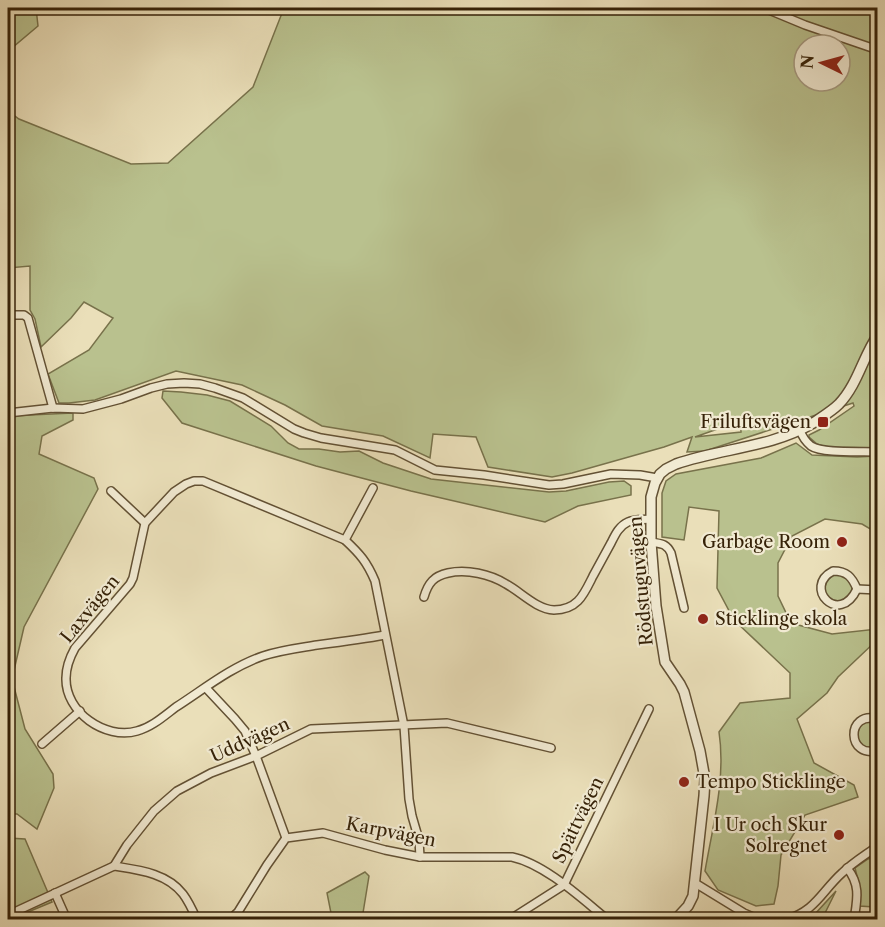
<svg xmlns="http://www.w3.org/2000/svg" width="885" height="927" font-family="'Libre Caslon Text',serif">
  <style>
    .green { fill: #b9c18e; stroke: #78724b; stroke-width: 1.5; fill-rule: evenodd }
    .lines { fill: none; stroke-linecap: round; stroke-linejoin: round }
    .minor-casing { stroke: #635134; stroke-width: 10 }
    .tertiary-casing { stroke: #635134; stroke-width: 12 }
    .minor { stroke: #f1ead2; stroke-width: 7 }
    .tertiary { stroke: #f1ead2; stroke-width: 9 }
    .poi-dot { fill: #8f2418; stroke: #f1ead2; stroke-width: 2 }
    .labels { text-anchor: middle; stroke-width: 4.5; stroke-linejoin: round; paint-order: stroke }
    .poi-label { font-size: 18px; fill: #362208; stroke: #f1ead2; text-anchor: end }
    .street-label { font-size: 18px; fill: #362208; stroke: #f1ead2 }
  </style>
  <rect width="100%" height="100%" fill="#eadfb9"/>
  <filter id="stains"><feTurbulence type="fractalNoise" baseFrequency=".00333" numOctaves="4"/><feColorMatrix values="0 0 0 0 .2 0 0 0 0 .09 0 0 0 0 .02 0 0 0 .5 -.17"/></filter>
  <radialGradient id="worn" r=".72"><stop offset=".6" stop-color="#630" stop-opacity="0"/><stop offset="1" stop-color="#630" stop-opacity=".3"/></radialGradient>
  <g class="green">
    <path d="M8,8H36L38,26L12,48L8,59Z"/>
    <path d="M284,8H877V448L826,447L817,444L809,437V435L819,430L854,406L853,403L705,451L687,452L692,437L664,447L572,473L552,477L488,467L476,437L433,434L430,458L383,436L322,426L285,405L242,385L176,371L95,400L69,403H59L48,374L89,350L113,318L84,302L71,318L41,347L35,319L30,310V266L8,268V111L19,119L131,164L168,163L253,87ZM804,45H840V81H804ZM741,421V432L695,437L740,421Z"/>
    <path d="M163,391L181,392L207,395L230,401L271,426L288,443L299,449H319L340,452L359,451L383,463L431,479L549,492L566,491L609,482L624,481L631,486V495L578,506L545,522L411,491L316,466L182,423L162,398Z"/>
    <path d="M73,413V420L42,436L39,454L94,478L98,489L24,627L12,679L25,729L53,774L54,788L37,829L17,814H8V416Z"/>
    <path d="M796,443L812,455L857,457L877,456V533L862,524L825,519L792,536L778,563V596L791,623L832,634L877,629V640L838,677L827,693L797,719L814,763L854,785L858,797L805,815L781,855L778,886L774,904L756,906L718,890L705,871C713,825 726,778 719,732L740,703L790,698V673L734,620L717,588L719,511L689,507L684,540L662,537V493L666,481L676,474L761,458Z"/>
    <circle cx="838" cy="588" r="14"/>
    <path d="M867,721L877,722L876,747C875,747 868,748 866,748C852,744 856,726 867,721Z"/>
    <path d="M8,838L25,839L52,902L11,919L8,920Z"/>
    <path d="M877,856V910L875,907L859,906L860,888L855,868L868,859Z"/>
    <path d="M365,872L369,876L362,919H331L332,918L327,893Z"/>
    <path d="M836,891L822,919H803L814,915Z"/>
  </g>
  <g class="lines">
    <defs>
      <g id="minor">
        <path d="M764,8L805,25L878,50"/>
        <path d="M8,315H24L28,318L53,408"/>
        <path d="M8,413L53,408L83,409L121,399L151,388L167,384L184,383L200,384L215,388L243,398L294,429L304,433L321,438L395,450L435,470L484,475L549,485L563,484L611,474L640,475L657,478"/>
        <path d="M800,430C802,436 806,442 811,446C823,454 862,451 878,452"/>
        <path d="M111,491L145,523"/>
        <path d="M345,540L373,488"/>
        <path d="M651,542C661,544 666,543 671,553L684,608"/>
        <path d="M833,571C847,571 852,577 857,589C839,627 802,587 833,571Z"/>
        <path d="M857,589L878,590"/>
        <path d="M424,597C428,583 434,576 448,573C467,569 490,574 506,584C521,592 536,609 554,610C578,610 584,594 593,576C599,565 605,554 611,543C615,535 619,526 628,522C635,519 643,520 651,519"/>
        <path d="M385,635C363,639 340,642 317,645C299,648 281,650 263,656C231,667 204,689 176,707C164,716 152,727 137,731C105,740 65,712 66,678C66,667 70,657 75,648L130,584L133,578L145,523L174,492L186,484L194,481H203L345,540C360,554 367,562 375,581L404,726L409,799L412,816L419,840L420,857"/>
        <path d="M206,688L235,719L245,731L256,756L286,838"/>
        <path d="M878,719C845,710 847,760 878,750"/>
        <path d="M42,744L80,711"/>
        <path d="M114,866C139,870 167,873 183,894C189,902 193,911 197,920"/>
        <path d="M847,868C861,885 857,900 854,920"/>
        <path d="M695,883L744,913L760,920"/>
        <path d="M55,893L67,920"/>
        <path d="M8,915L114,866L127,845L154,811L177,791L211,773L256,756L311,729L447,723L551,748"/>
        <path d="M229,920L238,912L267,865L286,838L323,833L385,850L420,857H512C545,864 582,899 608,920"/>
        <path d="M316,920V919"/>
        <path d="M509,920L564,885L649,709"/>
        <path d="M785,920C816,911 821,892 842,873C851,864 862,857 872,850L878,849"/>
      </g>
      <path id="tertiary" d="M675,920L688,906L693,896L704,796L705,779L700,751L684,692L680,684L665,662L656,606L651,542V497L655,483L660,474L666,469L676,464C722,448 770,448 813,423C822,417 832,411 839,404C858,384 863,356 878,335"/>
    </defs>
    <use href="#minor" class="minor-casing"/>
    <use href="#tertiary" class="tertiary-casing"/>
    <use href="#minor" class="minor"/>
    <use href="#tertiary" class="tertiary"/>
  </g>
  <g class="poi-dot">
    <rect x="817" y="416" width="12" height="12" rx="3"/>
    <circle cx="842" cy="542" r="6"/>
    <circle cx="703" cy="619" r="6"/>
    <circle cx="684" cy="782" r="6"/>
    <circle cx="839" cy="835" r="6"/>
  </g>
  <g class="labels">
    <g class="poi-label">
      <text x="811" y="428">Friluftsvägen</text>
      <text x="830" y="548">Garbage Room</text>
      <text x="715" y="625" text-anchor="start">Sticklinge skola</text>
      <text x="696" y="788" text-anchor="start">Tempo Sticklinge</text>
      <text x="827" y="831">I Ur och Skur<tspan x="827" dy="21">Solregnet</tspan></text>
    </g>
    <g class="street-label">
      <text transform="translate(641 581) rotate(-95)" y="6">Rödstuguvägen</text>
      <text transform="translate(90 609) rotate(-51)" y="6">Laxvägen</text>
      <text transform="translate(250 740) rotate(-24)" y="6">Uddvägen</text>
      <text transform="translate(578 820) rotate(-64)" y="6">Spättvägen</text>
      <text transform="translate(391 832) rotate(11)" y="6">Karpvägen</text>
    </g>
  </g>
  <rect width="885" height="927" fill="none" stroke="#eadfb9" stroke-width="30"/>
  <rect x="9" y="9" width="867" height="909" fill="none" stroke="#362208" stroke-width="3"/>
  <rect x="15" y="15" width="855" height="897" fill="none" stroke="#362208" stroke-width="1.5"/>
  <g transform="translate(822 63) rotate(275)"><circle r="28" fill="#f1ead2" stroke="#a69a81" stroke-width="1.5"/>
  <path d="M0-4.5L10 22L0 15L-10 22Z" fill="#8f2418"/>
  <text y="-9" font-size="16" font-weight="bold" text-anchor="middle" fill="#362208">N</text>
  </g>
  <rect width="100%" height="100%" filter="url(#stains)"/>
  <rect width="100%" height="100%" fill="url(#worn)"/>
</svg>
